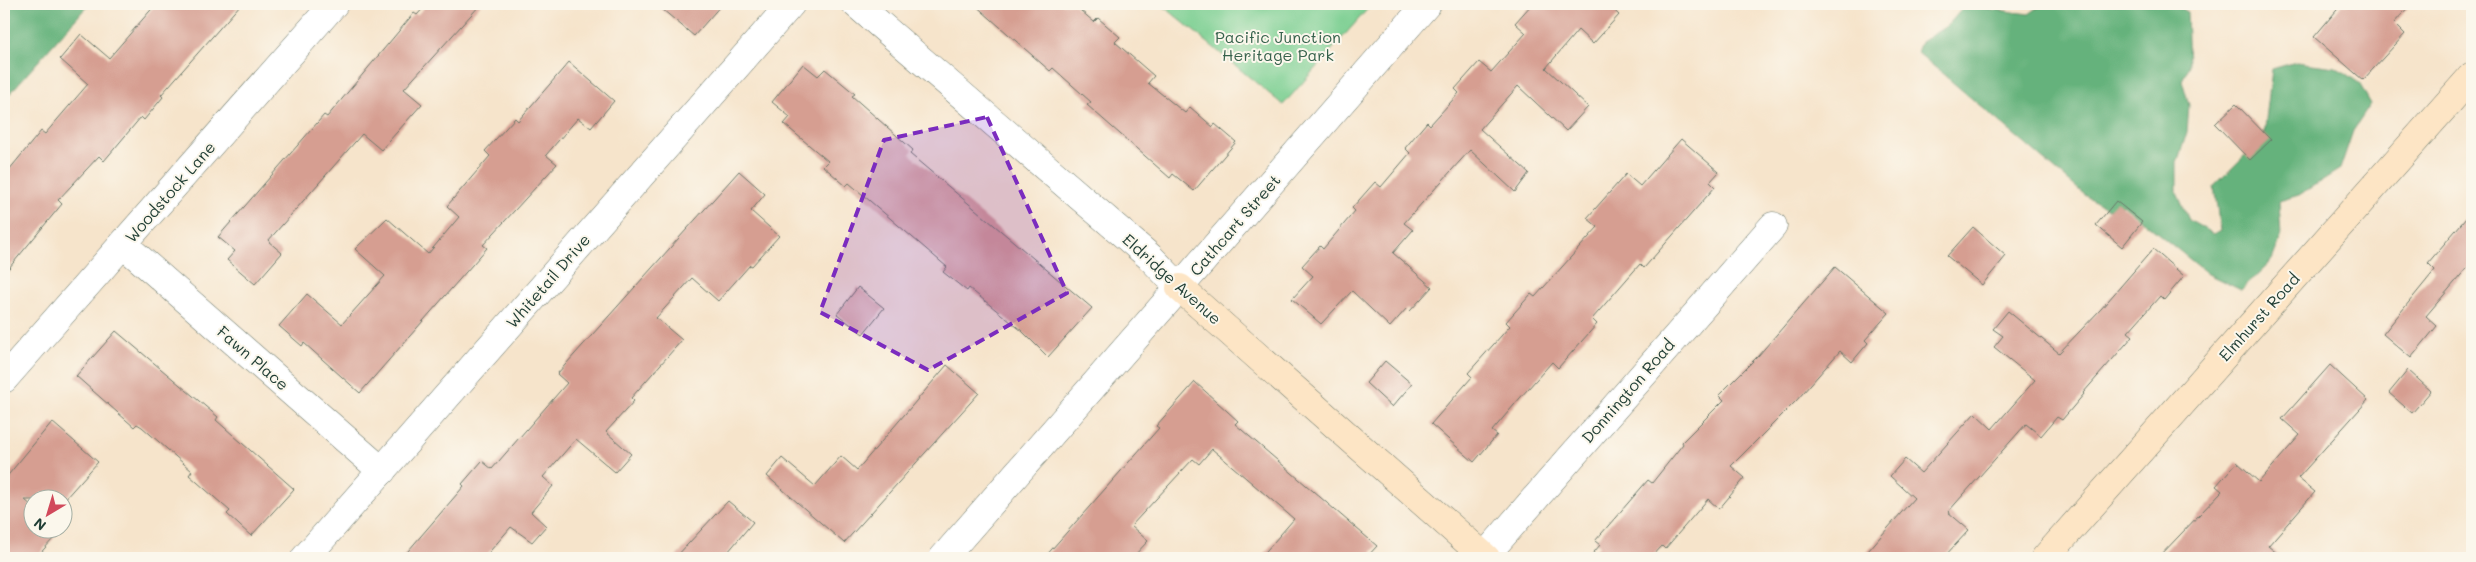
<svg xmlns="http://www.w3.org/2000/svg" width="2476" height="562" font-family="Mali,sans-serif">
  <style>
    .green { fill: #7ccf92; stroke: #4e8663 }
    .forest { fill: #65b27c; stroke: #427858 }
    .building { fill: #d69e91 }
    .lines { fill: none; stroke-linecap: round; stroke-linejoin: round }
    .street-casing { stroke: #6a7769; stroke-width: 29 }
    .secondary-casing { stroke: #6a7769; stroke-width: 29 }
    .street { stroke: #fff; stroke-width: 28 }
    .secondary { stroke: #fde5c5; stroke-width: 28 }
    .marked { fill: #7b2cbf; fill-opacity: 0.2; stroke: #7b2cbf; stroke-width: 4; stroke-dasharray: 10 6; stroke-linejoin: round }
    .labels { text-anchor: middle; stroke-width: 4; stroke-linejoin: round; paint-order: stroke }
    .park-label { font-size: 16px; fill: #36624c; stroke: #fbf7ec }
    .street-label { font-size: 16px; fill: #1f3d34; stroke: #fbf7ec }
  </style>
  <rect width="100%" height="100%" fill="#fbf7ec"/>
  <filter id="ink" filterUnits="userSpaceOnUse"><feTurbulence type="fractalNoise" baseFrequency=".02" numOctaves="2"/><feDisplacementMap in="SourceGraphic" scale="10" xChannelSelector="R" yChannelSelector="G"/><feConvolveMatrix kernelMatrix="1 2 1 2 8 2 1 2 1" color-interpolation-filters="sRGB"/></filter>
  <filter id="wash" filterUnits="userSpaceOnUse"><feTurbulence type="fractalNoise" baseFrequency=".0096" numOctaves="4" result="noise"/><feDisplacementMap in="SourceGraphic" scale="20" xChannelSelector="R" yChannelSelector="G"/><feGaussianBlur stdDeviation="1.12" result="paint"/><feColorMatrix in="noise" values="0 0 0 0 0 0 0 0 0 0 0 0 0 0 0 0 0 1.4 0 .05"/><feComposite in="paint" operator="in"/></filter>
  <g filter="url(#wash)">
    <rect width="100%" height="100%" fill="#f6e4cb"/>
    <path class="green" d="M1161,4H1372L1283,105Z"/>
    <g class="forest">
      <path d="M4,4H89L4,100Z"/>
      <path d="M2043,4H2171L2187,12L2189,67L2182,80L2189,105L2187,132L2177,163V193L2189,220L2213,234L2220,230L2214,186L2264,136L2272,69L2296,62L2336,67L2359,83L2371,104L2353,131L2340,169L2299,195L2279,201L2281,237L2272,260L2241,290L2208,274L2123,205L2108,209L2085,195L1917,52L1921,42L1948,25L1962,9L1975,7L2029,14Z"/>
    </g>
    <g id="blocks">
      <g class="building">
        <path d="M156,4H241L161,95L163,97L144,120L141,117L104,161L99,156L58,200L62,204L4,274V176L41,131L45,134L88,84L60,59L81,34L109,58Z"/>
        <path d="M427,4H481L404,89L422,104L381,150L362,134L268,241L282,253L255,284L227,260L235,251L218,237L324,115L327,117L414,13L417,15Z"/>
        <path d="M656,4H722L694,36Z"/>
        <path d="M974,4H1073L1094,22L1098,18L1120,37L1115,42L1154,76L1148,83L1185,113L1190,107L1213,127L1215,124L1236,142L1194,191L1173,174L1170,178L1087,105L1091,102L1053,68L1050,71Z"/>
        <path d="M1532,4H1607L1619,15L1593,44L1578,30L1546,68L1588,107L1566,131L1518,86L1480,129L1529,173L1515,192L1470,150L1404,223L1413,230L1393,253L1432,287L1410,311L1407,308L1390,327L1352,291L1321,324L1292,299L1313,276L1302,266L1320,246L1323,249L1355,211L1352,208L1375,182L1381,187L1410,153L1405,148L1427,122L1430,125L1459,93L1455,89L1479,62L1491,72L1526,33L1515,23Z"/>
        <path d="M2342,4H2411L2394,23L2405,34L2363,80L2314,37Z"/>
        <path d="M569,62L614,101L591,128L578,118L546,155L557,164L483,245L487,248L360,393L304,343L302,346L279,326L307,294L342,324L385,276L355,249L387,218L428,254L459,217L447,206L490,156L485,151L515,118L518,121Z"/>
        <path d="M803,64L818,76L825,69L855,94L852,96L913,150L910,154L1092,308L1048,357L1022,331L969,288L967,291L943,272L947,267L849,183L846,186L823,166L828,161L784,124L790,117L772,102Z"/>
        <path d="M2236,104L2271,140L2250,160L2215,124Z"/>
        <path d="M1681,139L1719,172L1710,182L1715,187L1644,268L1640,264L1592,319L1597,324L1558,368L1552,362L1520,398L1492,431L1497,435L1474,462L1431,424L1472,377L1468,373L1510,326L1506,322L1531,294L1535,297L1598,227L1587,218L1626,174L1640,186Z"/>
        <path d="M739,171L765,194L751,211L779,236L752,266L750,265L718,301L692,278L656,318L682,340L631,398L634,401L606,432L631,454L615,472L576,439L543,477L553,486L531,512L546,526L532,542L511,527L484,558H402L464,486L462,484L482,461L492,469L567,383L557,374Z"/>
        <path d="M2116,201L2142,222L2122,247L2096,225Z"/>
        <path d="M2472,211V262L2426,316L2437,326L2411,358L2383,334L2435,270L2428,263Z"/>
        <path d="M1973,227L2006,256L1982,285L1947,256Z"/>
        <path d="M2153,249L2184,276L2164,300L2160,296L2128,332L2133,336L2083,393L2084,394L2062,420L2057,417L2041,436L2026,424L1948,512L1969,530L1943,558H1862L1914,498L1890,476L1905,459L1921,473L1975,413L1992,429L2035,380L1994,347L2003,336L1993,329L2008,311L2059,353L2101,309Z"/>
        <path d="M1835,267L1889,313L1865,340L1868,343L1852,362L1840,351L1796,401L1731,466L1745,478L1719,509L1708,499L1665,549L1662,546L1651,558H1589L1600,545L1595,541L1648,480L1652,483L1683,444L1682,442L1724,400L1719,395L1758,356Z"/>
        <path d="M858,287L884,308L863,334L837,314Z"/>
        <path d="M116,331L218,417L216,420L294,489L251,536L227,514L230,511L189,475L192,471L142,427L137,424L134,427L76,376Z"/>
        <path d="M1385,361L1412,384L1392,407L1366,383Z"/>
        <path d="M947,365L979,393L844,543L767,476L782,458L815,486L841,456L857,470Z"/>
        <path d="M2330,365L2368,400L2298,478L2315,492L2268,546L2283,558H2158L2222,491L2216,486L2237,462L2259,482L2300,435L2282,419Z"/>
        <path d="M2408,370L2431,391L2412,413L2389,393Z"/>
        <path d="M1195,382L1238,421L1235,424L1377,546L1366,558H1260L1294,519L1212,449L1199,464L1193,459L1131,526L1148,541L1132,558H1044L1159,428L1156,426Z"/>
        <path d="M52,422L98,462L64,500H25L32,506V530H61L36,558H4V480Z"/>
        <path d="M728,501L753,522L723,558H675Z"/>
      </g>
    </g>
  </g>
  <g filter="url(#ink)">
    <use href="#blocks" fill-opacity="0" stroke="#6a7769" stroke-width="1"/>
    <g class="lines">
      <defs>
        <g id="street">
          <path d="M856,4L1150,257L1180,288"/>
          <path d="M124,245L382,471"/>
          <path d="M4,379L334,4"/>
          <path d="M305,558L791,4"/>
          <path d="M943,558L1427,4"/>
          <path d="M1483,558L1773,226"/>
        </g>
        <g id="secondary">
          <path d="M1180,288L1486,558"/>
          <path d="M2045,558L2472,76"/>
        </g>
      </defs>
      <use href="#street" class="street-casing"/>
      <use href="#secondary" class="secondary-casing"/>
      <use href="#street" class="street"/>
      <use href="#secondary" class="secondary"/>
    </g>
  </g>
  <path class="marked" d="M987,117L1067,293L928,370L820,312L884,140Z"/>
  <g class="labels">
    <g class="park-label">
      <text x="1278" y="43">Pacific Junction<tspan x="1278" dy="18">Heritage Park</tspan></text>
    </g>
    <g class="street-label">
      <text transform="translate(170 192) rotate(-49)" y="6">Woodstock Lane</text>
      <text transform="translate(1235 225) rotate(-49)" y="6">Cathcart Street</text>
      <text transform="translate(1172 279) rotate(42)" y="6">Eldridge Avenue</text>
      <text transform="translate(548 281) rotate(-49)" y="6">Whitetail Drive</text>
      <text transform="translate(2259 317) rotate(-48)" y="6">Elmhurst Road</text>
      <text transform="translate(253 358) rotate(41)" y="6">Fawn Place</text>
      <text transform="translate(1628 391) rotate(-49)" y="6">Donnington Road</text>
    </g>
  </g>
  <rect width="2476" height="562" fill="none" stroke="#fbf7ec" stroke-width="20"/>
  <g transform="translate(48 514) rotate(218)"><circle r="24" fill="#fbf7ec" stroke="#a3ada2"/>
  <path d="M0-4L9 19L0 12L-9 19Z" fill="#d1495b"/>
  <text y="-8" font-size="14" font-weight="bold" text-anchor="middle" fill="#1f3d34">N</text>
  </g>
</svg>
